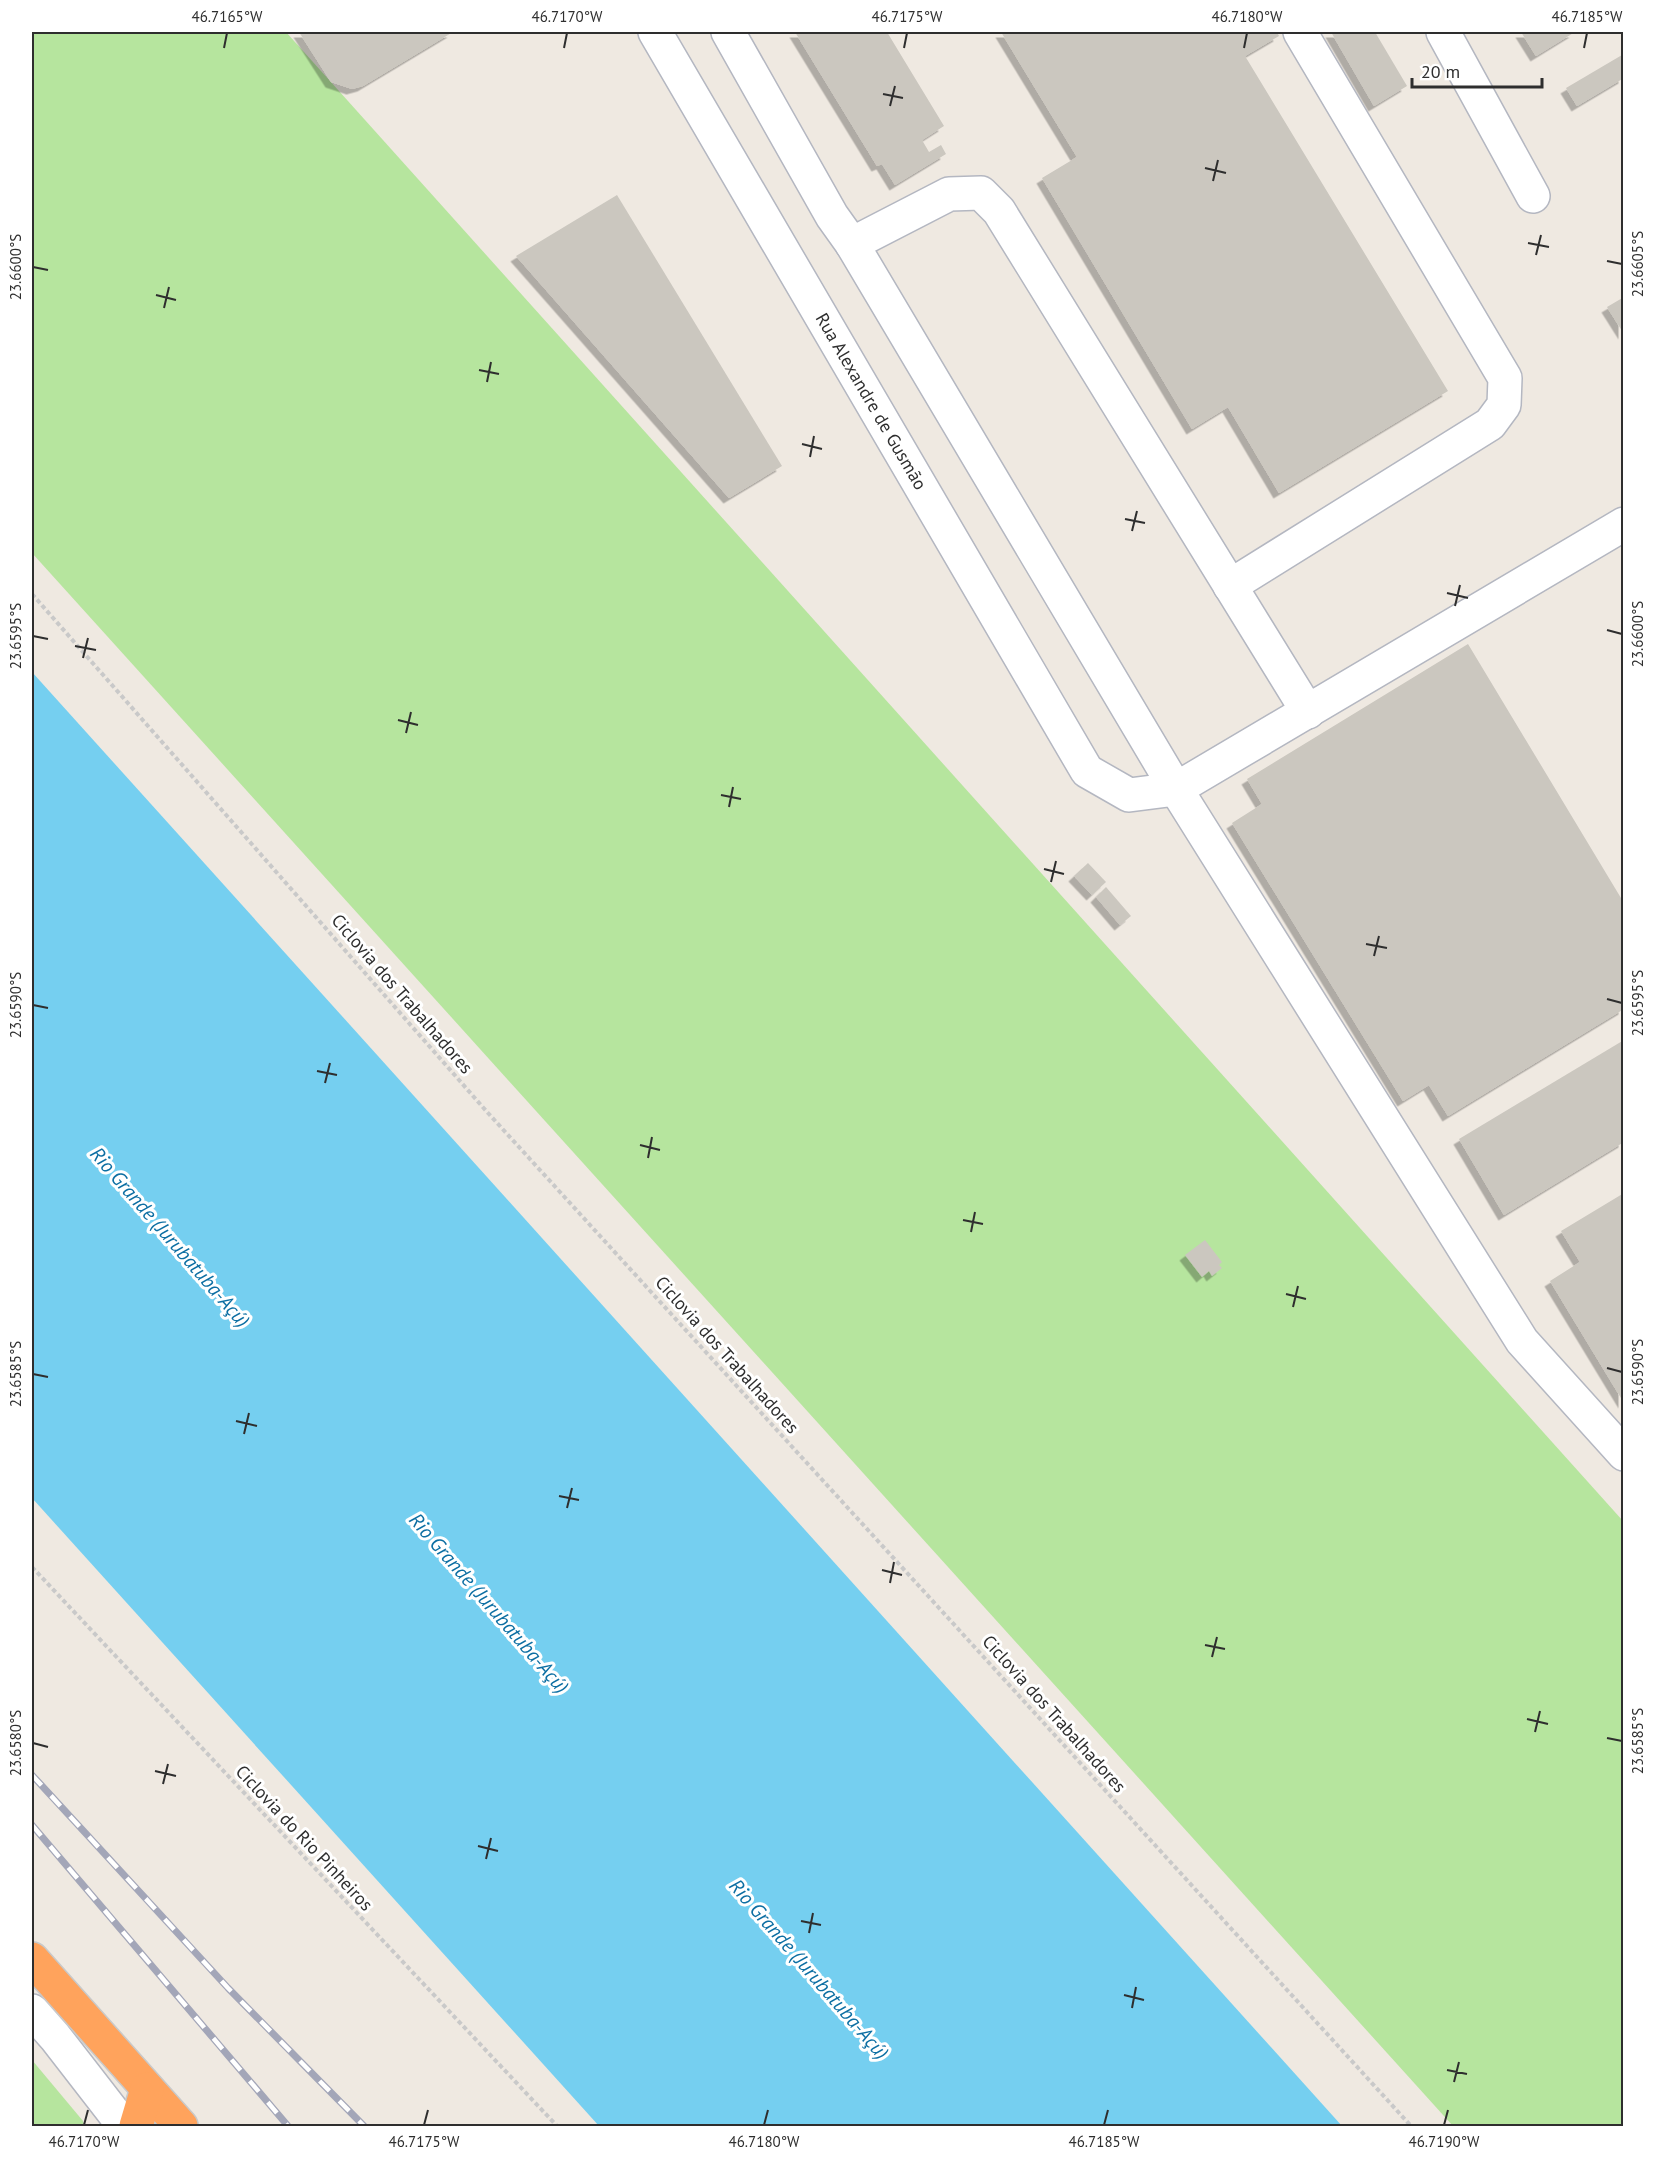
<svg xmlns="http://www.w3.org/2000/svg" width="1655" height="2158" font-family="'PT Sans',sans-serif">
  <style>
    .green { fill: #b6e59e }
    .water { fill: #75cff0 }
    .building { fill: #cbc7bf; filter: url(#shadow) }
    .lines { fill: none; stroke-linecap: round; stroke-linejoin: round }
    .minor-casing { stroke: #b4b7c1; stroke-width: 36 }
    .highway-casing { stroke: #c9c9c9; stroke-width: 36 }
    .path { stroke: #c9c9c9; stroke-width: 4; stroke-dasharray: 4.5 3; stroke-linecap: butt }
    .minor { stroke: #fff; stroke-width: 33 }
    .highway { stroke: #ffa35c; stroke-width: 33 }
    .rail-casing { stroke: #a3a6b8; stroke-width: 7 }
    .rail { stroke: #fff; stroke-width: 4.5; stroke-dasharray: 14; stroke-linecap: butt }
    .ticks { fill: none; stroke: #2e2e2e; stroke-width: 2 }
    .labels { text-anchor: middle; stroke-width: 6; stroke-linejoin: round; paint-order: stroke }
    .street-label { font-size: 18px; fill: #2e2e2e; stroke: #fff }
    .water-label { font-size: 20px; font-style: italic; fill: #0d6fa3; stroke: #fff }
    .neatline { fill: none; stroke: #2e2e2e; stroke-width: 2 }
    .ticks-label { font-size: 15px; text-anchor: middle; fill: #2e2e2e }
  </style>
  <defs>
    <filter id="shadow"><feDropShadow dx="-5.5" dy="5.5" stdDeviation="0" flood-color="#0004"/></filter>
  </defs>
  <rect width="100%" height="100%" fill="#efe9e1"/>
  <g class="green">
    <path d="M32,32H286L1623,1521V2126H1453L32,553Z"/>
    <path d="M32,2060L83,2121L84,2126H32Z"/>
  </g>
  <path class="water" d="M32,672L1342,2126H599L32,1498Z"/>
  <g class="building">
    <path d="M299,32H453L363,86L352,89L331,82Z"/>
    <path d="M795,32H887L944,126L922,140L929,152L941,145L946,154L895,185L882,164L877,166Z"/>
    <path d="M1001,32H1277L1279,36L1245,56L1448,391L1279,493L1228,407L1192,429L1042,178L1077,157Z"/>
    <path d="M1331,32H1375L1407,86L1374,106Z"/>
    <path d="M1521,32H1575L1536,56Z"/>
    <path d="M1622,55L1624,78L1577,106L1566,88Z"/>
    <path d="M617,195L782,466L729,498L516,256Z"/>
    <path d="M1624,297V334L1607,307Z"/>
    <path d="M1468,644L1624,903V1009L1448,1116L1429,1085L1403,1101L1232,823L1262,804L1247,779Z"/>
    <path d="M1088,863L1106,882L1092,895L1074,876Z"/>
    <path d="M1106,887L1131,916L1120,925L1096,897Z"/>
    <path d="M1624,1040V1142L1504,1215L1459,1139Z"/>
    <path d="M1624,1193V1403L1550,1281L1580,1262L1561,1231Z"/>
    <path d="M1205,1240L1222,1262L1219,1265L1222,1268L1212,1276L1209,1271L1202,1277L1185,1255Z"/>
  </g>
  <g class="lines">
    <defs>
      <g id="minor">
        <path id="s1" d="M655,32L1087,771L1129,795L1176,789L1624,524"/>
        <path d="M728,32L832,216L852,244L949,194L981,193L999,211L1308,712"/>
        <path d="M1443,32L1533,196"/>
        <path d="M852,244L1176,789L1522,1341L1624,1454"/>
        <path d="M1230,586L1490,424L1504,405L1505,378L1300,32"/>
        <path d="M32,2011L55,2037L124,2126"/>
      </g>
      <g id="highway">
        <path d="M32,1959L181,2126"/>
        <path d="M136,2126L147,2089"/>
      </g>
    </defs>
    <use href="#minor" class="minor-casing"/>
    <use href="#highway" class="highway-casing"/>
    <g class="path">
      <path d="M32,594L488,1113L1411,2126"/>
      <path d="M32,1567L557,2126"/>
    </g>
    <use href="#minor" class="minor"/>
    <use href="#highway" class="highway"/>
    <defs>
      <g id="rail">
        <path d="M32,1775L228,1988L364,2126"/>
        <path d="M32,1825L288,2126"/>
      </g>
    </defs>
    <use href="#rail" class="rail-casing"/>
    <use href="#rail" class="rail"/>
  </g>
  <path class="ticks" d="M224,48L227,33M564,48L567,33M904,48L907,33M1244,48L1247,33M1584,48L1587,33M883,94L903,98M890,106L895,86M1205,168L1226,173M1213,181L1218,160M1528,243L1549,247M1536,255L1541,235M1607,261L1622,264M33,267L48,270M156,295L176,300M164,308L169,287M479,370L499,374M487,382L491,362M802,444L822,449M810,457L814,436M1125,519L1145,523M1132,531L1137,511M1447,593L1468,598M1455,606L1460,585M1607,630L1622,634M33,636L48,639M75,646L96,650M83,658L88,638M398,720L418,725M406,733L411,712M721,795L741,799M729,807L733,787M1044,869L1064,874M1051,882L1056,861M1366,944L1387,948M1374,956L1379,936M1607,999L1622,1003M33,1005L48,1008M317,1071L337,1075M325,1083L330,1063M640,1145L660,1150M648,1158L652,1137M963,1220L983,1224M971,1232L975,1212M1286,1294L1306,1299M1293,1307L1298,1286M1607,1368L1622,1372M33,1374L48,1377M236,1421L257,1426M244,1434L249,1413M559,1496L579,1500M567,1508L572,1488M882,1570L902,1575M890,1583L894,1562M1205,1645L1225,1649M1212,1657L1217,1637M1527,1719L1548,1724M1535,1732L1540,1711M1607,1738L1622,1741M33,1743L48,1747M155,1771L176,1776M163,1784L168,1764M478,1846L498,1851M486,1859L491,1838M801,1921L821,1925M809,1933L813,1913M1124,1995L1144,2000M1132,2008L1136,1987M1447,2070L1467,2074M1454,2082L1459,2062M84,2125L88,2110M424,2125L428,2110M764,2125L768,2110M1104,2125L1108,2110M1444,2125L1448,2110"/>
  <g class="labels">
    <g class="street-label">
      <text dy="6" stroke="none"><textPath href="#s1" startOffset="428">Rua Alexandre de Gusmão</textPath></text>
      <text transform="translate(402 994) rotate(49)" y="6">Ciclovia dos Trabalhadores</text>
      <text transform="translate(727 1355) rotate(48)" y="6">Ciclovia dos Trabalhadores</text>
      <text transform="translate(1054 1714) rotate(48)" y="6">Ciclovia dos Trabalhadores</text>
      <text transform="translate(304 1838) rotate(47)" y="6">Ciclovia do Rio Pinheiros</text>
    </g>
    <g class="water-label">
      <text transform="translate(170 1237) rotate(49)" y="7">Rio Grande (Jurubatuba-Açú)</text>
      <text transform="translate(489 1603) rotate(49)" y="7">Rio Grande (Jurubatuba-Açú)</text>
      <text transform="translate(809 1969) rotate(49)" y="7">Rio Grande (Jurubatuba-Açú)</text>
    </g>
  </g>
  <rect width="1655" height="2158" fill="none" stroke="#ffffff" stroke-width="66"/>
  <path d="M1412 78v9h130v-9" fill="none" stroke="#2e2e2e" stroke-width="3"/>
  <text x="1421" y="78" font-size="18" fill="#2e2e2e" stroke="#ffffff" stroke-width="4.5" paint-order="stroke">20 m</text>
  <rect x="33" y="33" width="1589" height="2092" class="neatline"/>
  <g class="ticks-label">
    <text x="227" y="22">46.7165°W</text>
    <text x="567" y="22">46.7170°W</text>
    <text x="907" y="22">46.7175°W</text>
    <text x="1247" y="22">46.7180°W</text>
    <text x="1587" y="22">46.7185°W</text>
    <text transform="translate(1638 264) rotate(-90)" y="5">23.6605°S</text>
    <text transform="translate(16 267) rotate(-90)" y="5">23.6600°S</text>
    <text transform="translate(1638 634) rotate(-90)" y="5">23.6600°S</text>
    <text transform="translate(16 636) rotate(-90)" y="5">23.6595°S</text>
    <text transform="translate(1638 1003) rotate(-90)" y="5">23.6595°S</text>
    <text transform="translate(16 1005) rotate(-90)" y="5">23.6590°S</text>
    <text transform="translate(1638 1372) rotate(-90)" y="5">23.6590°S</text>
    <text transform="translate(16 1374) rotate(-90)" y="5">23.6585°S</text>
    <text transform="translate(1638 1741) rotate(-90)" y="5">23.6585°S</text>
    <text transform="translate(16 1743) rotate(-90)" y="5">23.6580°S</text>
    <text x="84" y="2147">46.7170°W</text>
    <text x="424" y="2147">46.7175°W</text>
    <text x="764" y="2147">46.7180°W</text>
    <text x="1104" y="2147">46.7185°W</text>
    <text x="1444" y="2147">46.7190°W</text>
  </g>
</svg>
